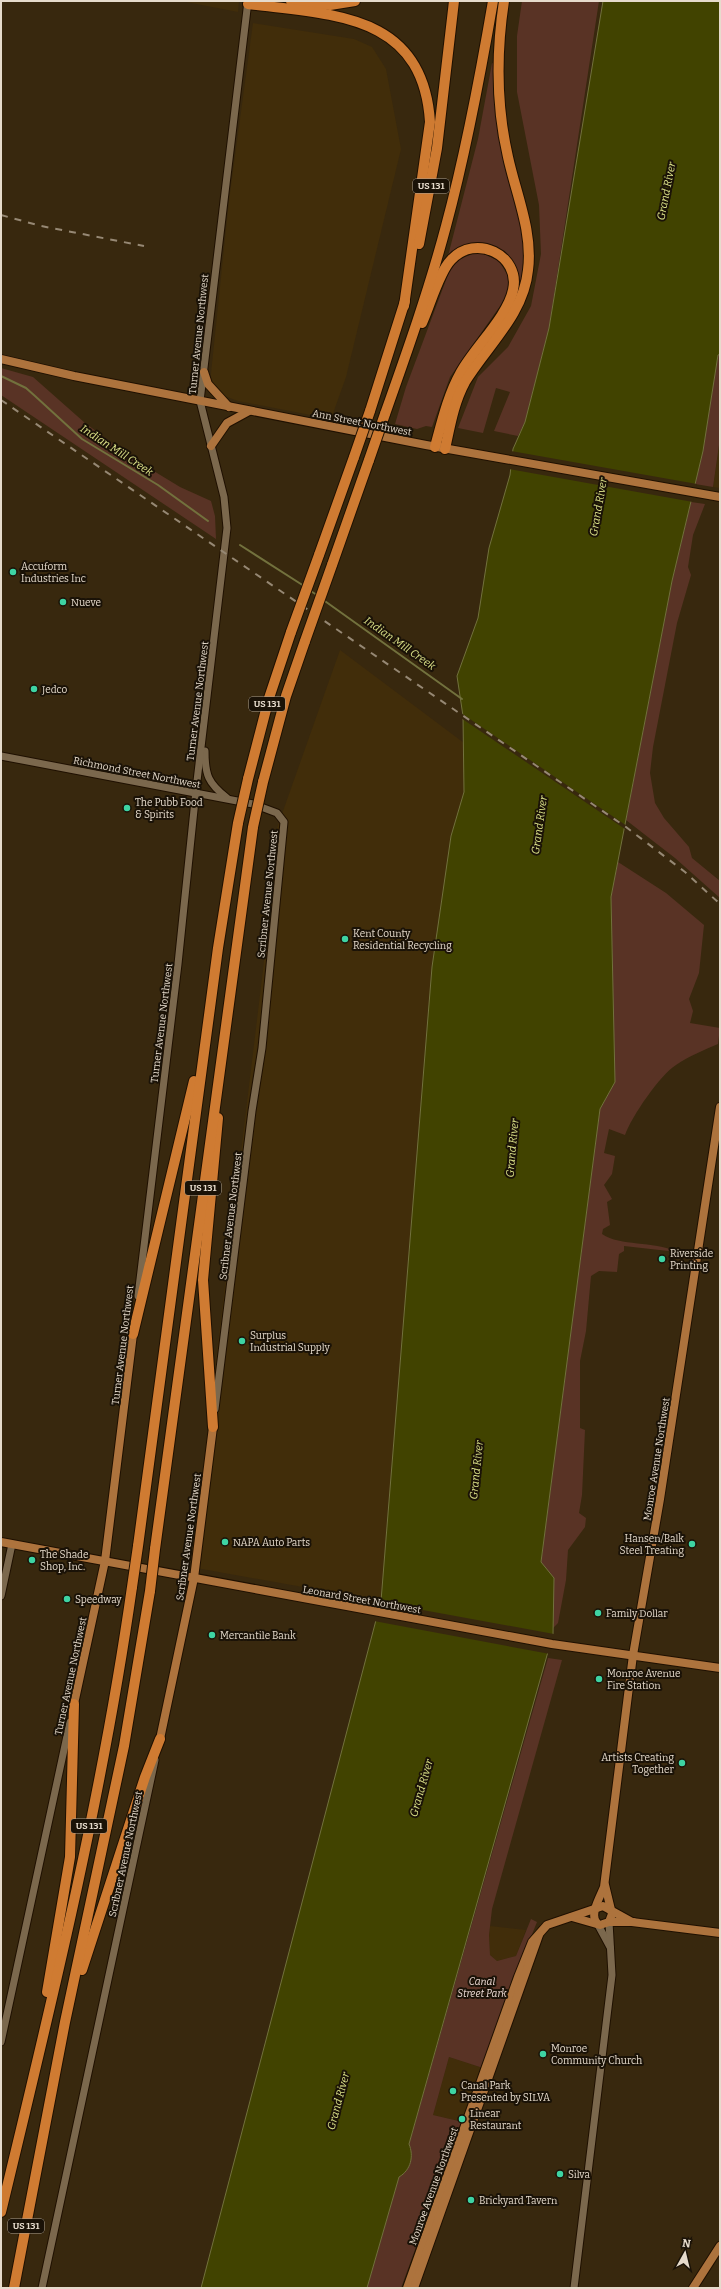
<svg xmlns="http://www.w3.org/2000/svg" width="721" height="2289" font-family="Bitter,serif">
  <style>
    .built { fill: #412d0a }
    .green { fill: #593325 }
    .water { fill: #414300; stroke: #72713d }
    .pier { fill: #38280e }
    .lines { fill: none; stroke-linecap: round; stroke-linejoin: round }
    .stream { stroke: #72713d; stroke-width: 2 }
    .minor-casing { stroke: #1f1000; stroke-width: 9 }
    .major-casing { stroke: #1f1000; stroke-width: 10 }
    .highway-casing { stroke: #1f1000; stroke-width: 12 }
    .minor { stroke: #7b684d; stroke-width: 7 }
    .major { stroke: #ad733d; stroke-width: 8 }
    .highway { stroke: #cf7b32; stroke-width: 10 }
    .rail { stroke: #968874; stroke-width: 2; stroke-dasharray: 7 7; stroke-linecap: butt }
    .highway-bridge-casing { stroke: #1f1000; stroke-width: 12; stroke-linecap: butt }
    .highway-bridge { stroke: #cf7b32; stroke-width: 10 }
    .poi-dot { fill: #3ed4a3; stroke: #1a1207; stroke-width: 1.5 }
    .labels { text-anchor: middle; stroke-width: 4; stroke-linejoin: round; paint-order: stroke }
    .shield { fill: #1a1207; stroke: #a99f91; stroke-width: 1 }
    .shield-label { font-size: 9px; font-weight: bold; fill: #e6dbcc }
    .street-label { font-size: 10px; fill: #e6dbcc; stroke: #1a1207 }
    .poi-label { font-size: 10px; fill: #e6dbcc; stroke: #1a1207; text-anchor: start }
    .park-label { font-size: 10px; font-style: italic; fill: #f2dfd9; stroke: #1a1207 }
    .water-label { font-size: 11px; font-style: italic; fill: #dbe188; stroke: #1a1207 }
  </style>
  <rect width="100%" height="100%" fill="#38280e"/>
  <g class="built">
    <path d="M181,1H239L238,12Z"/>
    <path d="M253,23L354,39L372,47L386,69L401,149L346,377L331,419L238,401L222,395L210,383L229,201Z"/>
    <path d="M720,438V488L713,487Z"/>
    <path d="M340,650L464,743V792L451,836L432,967L381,1601L191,1567L263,970L277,828Z"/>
    <path d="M490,1926L526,1930L516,1956L497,1961L490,1955L489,1935Z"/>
    <path d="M449,2057L483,2068L463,2122L433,2115Z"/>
  </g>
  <g class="green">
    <path d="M522,1H599L549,328L525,422L518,436L494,431L510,392L496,388L483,433L458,428L478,377L508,347L531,306L541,254L539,205L517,92V36Z"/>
    <path d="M492,63L494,64L523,233C525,253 526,271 519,290C521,270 510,261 496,248L448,256L478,139Z"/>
    <path d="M474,253H482L499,261L508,276L509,290L505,299L450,377L432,427L426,426L417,429L395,424L406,387L449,272L456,261Z"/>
    <path d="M720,354V438L713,487L695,484L703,451L718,355Z"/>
    <path d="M1,368L33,377L85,423L134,459L180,487L211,501L215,516L216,539L1,395Z"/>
    <path d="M691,502L705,504L693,535L688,567L691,575L677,623L653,747L650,773L655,803L664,818L689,847L692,858L720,881V898L675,858L626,820L672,581Z"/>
    <path d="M618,862L666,893L704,925L699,973L689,999L693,1011L690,1023L720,1028L718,1044C704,1050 689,1056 676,1065C660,1075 632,1116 625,1135L609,1129L604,1153L615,1156L612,1174L604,1185L612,1199L607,1202L610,1225L603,1229L602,1234C621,1247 652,1240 677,1252L624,1246V1251L619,1254L617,1272L599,1271L591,1276L586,1331L580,1361V1428L585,1430L582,1495L579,1513L586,1518L585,1527L568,1550L566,1580L558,1623L553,1628L554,1578L541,1563L600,1109L615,1082L611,897Z"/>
    <path d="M548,1658L562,1660L492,1909L489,1935L490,1955L497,1961L516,1956L531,1919L537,1922L518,1969L483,2068L449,2057L433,2115L463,2122L430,2208L431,2209L426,2225H424L401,2288H367L399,2177C410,2170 414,2156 409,2144Z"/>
  </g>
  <path class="water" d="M603,1H720V354L718,355L703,451L672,581L611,897L615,1082L600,1109L541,1562L554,1578L553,1634L409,2144C414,2156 411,2170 399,2177L367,2288H201L381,1601L432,967L451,836L464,792L463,716L457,676L478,618L489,548L510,475L513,449L525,422L549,328Z"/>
  <g class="pier">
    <path d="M511,451L697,484L693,502L509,469Z"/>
    <path d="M461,713L627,826L625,829L461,718Z"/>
    <path d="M379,1602L554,1634L550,1654L374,1621Z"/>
  </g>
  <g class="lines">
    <g class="stream">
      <path d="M1,376L26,388L35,396L82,439L158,485L208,521"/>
      <path d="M240,545L304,586"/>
      <path d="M309,590L317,595"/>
      <path d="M322,599L462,699"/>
    </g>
    <defs>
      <g id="minor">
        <path d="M205,751C205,775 208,783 227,798"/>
        <path d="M1,756L253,804L277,813L284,822L262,1048L252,1111L215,1409"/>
        <path d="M138,1296L178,964L197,781L227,528L224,497L200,401L248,1"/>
        <path d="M1,1596L12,1544"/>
        <path d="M597,1923L610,1947"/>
        <path d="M1,2042L70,1722"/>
        <path d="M42,2288L155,1760"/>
        <path d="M574,2288L612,1975L609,1922"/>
      </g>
      <g id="major">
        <path d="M1,359L74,376L426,445L720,497"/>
        <path d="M204,372L208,384L229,407"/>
        <path d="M211,446L227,423L249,411"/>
        <path d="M1,1542L552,1644L720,1668"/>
        <path d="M74,1704L105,1561L133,1334"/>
        <path d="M160,1739L194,1578L213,1427"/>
        <path d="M572,1917L600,1925L609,1922L612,1914L605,1885"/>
        <path d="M609,1922H633"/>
        <path d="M597,1923C589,1915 600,1897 604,1887L633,1655L660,1499L720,1107"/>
        <path d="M407,2288L518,1977L532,1942L547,1925L603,1906L632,1922L720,1933"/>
        <path d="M414,2288L539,1935"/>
        <path d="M693,2288L720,2246"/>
      </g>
      <g id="highway">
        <path d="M291,1L330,5L355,1"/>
        <path d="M248,4C333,15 423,13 430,122L404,306"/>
        <path d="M419,244L437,148L454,1"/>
        <path d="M422,323C430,306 439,272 451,260C475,233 521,255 513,290C508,316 474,348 461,372C448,395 442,421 435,447"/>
        <path d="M370,411L405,301"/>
        <path d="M385,414C407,352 429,290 446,226C466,152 480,77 493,1"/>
        <path d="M445,449C450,426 454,402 465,382C487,346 524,314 528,270C533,232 516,194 508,157C496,105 496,54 504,1"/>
        <path d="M319,555L354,457"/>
        <path d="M332,565L369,460"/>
        <path d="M248,779L269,698L291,632"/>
        <path d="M263,782L286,696L305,641"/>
        <path d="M133,1334L194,1081"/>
        <path d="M213,1427L203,1280L218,1118"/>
        <path d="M138,1546L218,948L238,823"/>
        <path d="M155,1549L253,827"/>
        <path d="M82,1970L145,1777L160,1739"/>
        <path d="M47,1992L70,1857L74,1704"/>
        <path d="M1,2212C51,2005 102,1798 132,1587"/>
        <path d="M14,2288L65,2022L124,1746L150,1591"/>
      </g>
    </defs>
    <use href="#minor" class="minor-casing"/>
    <use href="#major" class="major-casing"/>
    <use href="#highway" class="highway-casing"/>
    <use href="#minor" class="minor"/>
    <use href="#major" class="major"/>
    <use href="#highway" class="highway"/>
    <g class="rail">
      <path d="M1,215L41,226L144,246"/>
      <path d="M1,400L626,827L685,872L720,904"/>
    </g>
    <defs>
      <g id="highway-bridge">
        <path d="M354,457L370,411"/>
        <path d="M369,460L385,414"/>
        <path d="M291,632L319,555"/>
        <path d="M305,641L332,565"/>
        <path d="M238,823L248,779"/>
        <path d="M253,827L263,782"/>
        <path d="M132,1587L138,1546"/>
        <path d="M150,1591L155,1549"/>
      </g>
    </defs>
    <use href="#highway-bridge" class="highway-bridge-casing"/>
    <use href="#highway-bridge" class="highway-bridge"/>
  </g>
  <g class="poi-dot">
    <circle cx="13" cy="572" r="4"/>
    <circle cx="63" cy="602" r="4"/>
    <circle cx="34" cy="689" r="4"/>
    <circle cx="127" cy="808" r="4"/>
    <circle cx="345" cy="939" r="4"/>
    <circle cx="662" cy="1259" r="4"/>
    <circle cx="242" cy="1341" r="4"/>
    <circle cx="225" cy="1542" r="4"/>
    <circle cx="692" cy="1544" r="4"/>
    <circle cx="32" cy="1560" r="4"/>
    <circle cx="67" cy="1599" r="4"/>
    <circle cx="598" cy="1613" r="4"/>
    <circle cx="212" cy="1635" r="4"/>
    <circle cx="599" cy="1679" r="4"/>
    <circle cx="682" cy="1763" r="4"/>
    <circle cx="543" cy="2054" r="4"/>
    <circle cx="453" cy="2091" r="4"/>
    <circle cx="462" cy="2119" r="4"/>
    <circle cx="560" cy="2174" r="4"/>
    <circle cx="471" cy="2200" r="4"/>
  </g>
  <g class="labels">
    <g class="shield">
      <rect x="413" y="179" width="36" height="14" rx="3"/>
      <rect x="249" y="697" width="36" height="14" rx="3"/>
      <rect x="185" y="1181" width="36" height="14" rx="3"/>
      <rect x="71" y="1819" width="36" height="14" rx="3"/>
      <rect x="8" y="2219" width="36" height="14" rx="3"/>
    </g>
    <g class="shield-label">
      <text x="431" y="189">US 131</text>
      <text x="267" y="707">US 131</text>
      <text x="203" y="1191">US 131</text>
      <text x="89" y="1829">US 131</text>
      <text x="26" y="2229">US 131</text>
    </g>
    <g class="street-label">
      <text transform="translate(198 334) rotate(-84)" y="4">Turner Avenue Northwest</text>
      <text transform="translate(362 422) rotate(11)" y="4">Ann Street Northwest</text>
      <text transform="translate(197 701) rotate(-83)" y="4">Turner Avenue Northwest</text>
      <text transform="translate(137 772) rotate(11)" y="4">Richmond Street Northwest</text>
      <text transform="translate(267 894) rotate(-84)" y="4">Scribner Avenue Northwest</text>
      <text transform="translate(161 1023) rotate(-83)" y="4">Turner Avenue Northwest</text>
      <text transform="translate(230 1216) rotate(-83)" y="4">Scribner Avenue Northwest</text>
      <text transform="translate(122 1345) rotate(-83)" y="4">Turner Avenue Northwest</text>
      <text transform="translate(656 1459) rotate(-81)" y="4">Monroe Avenue Northwest</text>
      <text transform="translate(188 1537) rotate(-82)" y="4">Scribner Avenue Northwest</text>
      <text transform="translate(362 1599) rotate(10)" y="4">Leonard Street Northwest</text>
      <text transform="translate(70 1676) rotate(-78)" y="4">Turner Avenue Northwest</text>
      <text transform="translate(125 1854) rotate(-78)" y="4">Scribner Avenue Northwest</text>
      <text transform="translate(433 2186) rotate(-70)" y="4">Monroe Avenue Northwest</text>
    </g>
    <g class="poi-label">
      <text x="21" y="570">Accuform<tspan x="21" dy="12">Industries Inc</tspan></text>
      <text x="71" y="606">Nueve</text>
      <text x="42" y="693">Jedco</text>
      <text x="135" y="806">The Pubb Food<tspan x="135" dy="12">&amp; Spirits</tspan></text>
      <text x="353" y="937">Kent County<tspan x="353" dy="12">Residential Recycling</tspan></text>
      <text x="670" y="1257">Riverside<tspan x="670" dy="12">Printing</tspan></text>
      <text x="250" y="1339">Surplus<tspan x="250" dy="12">Industrial Supply</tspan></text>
      <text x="684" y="1542" text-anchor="end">Hansen/Balk<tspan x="684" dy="12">Steel Treating</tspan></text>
      <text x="233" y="1546">NAPA Auto Parts</text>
      <text x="40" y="1558">The Shade<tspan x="40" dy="12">Shop, Inc.</tspan></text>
      <text x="75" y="1603">Speedway</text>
      <text x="606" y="1617">Family Dollar</text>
      <text x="220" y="1639">Mercantile Bank</text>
      <text x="607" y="1677">Monroe Avenue<tspan x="607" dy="12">Fire Station</tspan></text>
      <text x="674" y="1761" text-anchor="end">Artists Creating<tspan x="674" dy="12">Together</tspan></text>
      <text x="551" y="2052">Monroe<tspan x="551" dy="12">Community Church</tspan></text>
      <text x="461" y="2089">Canal Park<tspan x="461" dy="12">Presented by SILVA</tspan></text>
      <text x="470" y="2117">Linear<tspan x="470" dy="12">Restaurant</tspan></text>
      <text x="568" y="2178">Silva</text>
      <text x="479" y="2204">Brickyard Tavern</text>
    </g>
    <g class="park-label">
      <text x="482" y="1985">Canal<tspan x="482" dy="12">Street Park</tspan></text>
    </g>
    <g class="water-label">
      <text transform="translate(666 191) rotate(-79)" y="4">Grand River</text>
      <text transform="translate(117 450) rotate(33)" y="4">Indian Mill Creek</text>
      <text transform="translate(598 507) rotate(-80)" y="4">Grand River</text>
      <text transform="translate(400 643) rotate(35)" y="4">Indian Mill Creek</text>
      <text transform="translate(539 825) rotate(-82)" y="4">Grand River</text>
      <text transform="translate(512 1148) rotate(-85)" y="4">Grand River</text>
      <text transform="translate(476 1470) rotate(-84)" y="4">Grand River</text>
      <text transform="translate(421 1788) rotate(-74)" y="4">Grand River</text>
      <text transform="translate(338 2101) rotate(-75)" y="4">Grand River</text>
    </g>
  </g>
  <rect width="721" height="2289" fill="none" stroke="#e6dbcc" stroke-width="4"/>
  <g transform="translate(685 2253) rotate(8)" stroke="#1a1207" stroke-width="3" paint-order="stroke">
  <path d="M0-3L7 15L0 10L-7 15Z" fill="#e6dbcc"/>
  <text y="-6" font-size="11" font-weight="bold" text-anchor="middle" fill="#e6dbcc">N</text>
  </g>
</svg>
